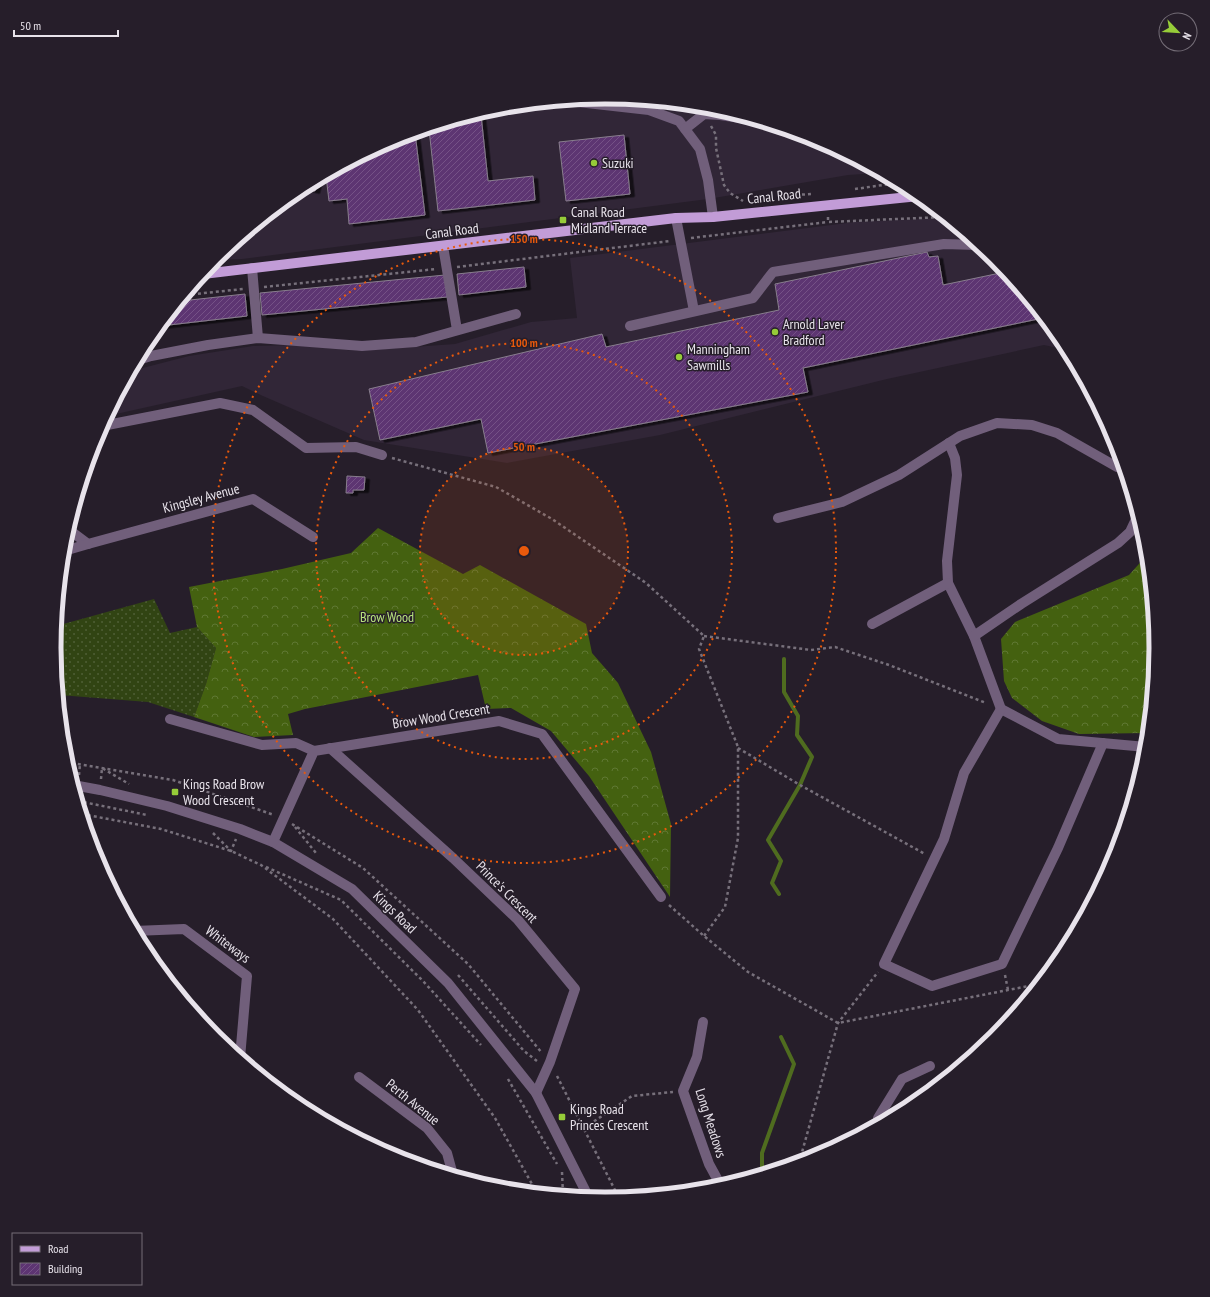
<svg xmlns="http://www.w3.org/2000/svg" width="1210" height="1297" font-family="'PT Sans Narrow',sans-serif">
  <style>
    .built { fill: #312637 }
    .grass { fill: url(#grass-dots) }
    .forest { fill: url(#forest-crowns) }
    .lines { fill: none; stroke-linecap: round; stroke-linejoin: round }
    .stream { stroke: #4f6c1f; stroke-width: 4 }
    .building { fill: url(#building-hatch); stroke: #887e8d; filter: url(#shadow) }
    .path { stroke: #77707b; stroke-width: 2.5; stroke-dasharray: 3 3; stroke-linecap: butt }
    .minor { stroke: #715f7b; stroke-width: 10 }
    .major { stroke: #c29cd7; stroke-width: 10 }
    .ring { fill: none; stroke: #e8590c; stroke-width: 2; stroke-dasharray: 2 4 }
    .poi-dot { fill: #96cc39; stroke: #261e2a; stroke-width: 1.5 }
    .labels { text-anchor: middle; stroke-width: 3; stroke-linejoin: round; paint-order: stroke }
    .poi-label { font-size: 14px; fill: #e8e3eb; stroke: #261e2a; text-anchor: start }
    .street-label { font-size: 14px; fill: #e8e3eb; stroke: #261e2a }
    .park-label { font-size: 14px; fill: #b8e37d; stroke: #261e2a }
    .rim { fill: none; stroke: #e8e3eb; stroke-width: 5 }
    .centre { fill: #e8590c; stroke: #261e2a; stroke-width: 2 }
    .ring-label { font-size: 12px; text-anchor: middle; font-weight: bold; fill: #e8590c; stroke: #261e2a; stroke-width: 3; stroke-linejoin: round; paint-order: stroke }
  </style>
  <defs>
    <pattern id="grass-dots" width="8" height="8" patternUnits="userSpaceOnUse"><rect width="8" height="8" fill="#314413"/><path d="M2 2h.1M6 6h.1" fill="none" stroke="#4f5f36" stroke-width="1.8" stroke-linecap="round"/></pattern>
    <pattern id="forest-crowns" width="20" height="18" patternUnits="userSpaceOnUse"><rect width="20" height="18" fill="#446110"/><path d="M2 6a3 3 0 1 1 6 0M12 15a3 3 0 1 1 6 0" fill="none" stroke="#5f7833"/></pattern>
    <pattern id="building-hatch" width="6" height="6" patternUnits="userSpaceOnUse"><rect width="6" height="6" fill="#5d3472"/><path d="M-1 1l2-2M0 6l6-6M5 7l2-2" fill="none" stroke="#745186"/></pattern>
    <filter id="shadow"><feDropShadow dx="4.5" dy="2.5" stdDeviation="0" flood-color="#0009"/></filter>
  </defs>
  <rect width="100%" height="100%" fill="#261e2a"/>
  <g class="built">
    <path d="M605,98L713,108L816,140L878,173L848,175L708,199L242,259L214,260L299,190L394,139L498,108Z"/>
    <path d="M945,218L995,259L1063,343L1067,350L1044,345L887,379L660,435L507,463L364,440L263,396L242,386L107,416L131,371L189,356L253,346L296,345L357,351L455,344L531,322L577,318L570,258L855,222Z"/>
  </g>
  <path class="grass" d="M154,599L170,633L197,627L216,648L206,684L194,717L148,702L59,695L54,648L56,626Z"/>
  <g class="forest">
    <path d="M378,528L463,574L480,565L586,624L592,653L618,683L651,752L671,824L670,897L589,776L551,731L511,708L486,709L478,675L305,709L288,714L293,735L254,737L194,717L206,684L216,648L197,627L189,587L282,569L351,553Z"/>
    <path d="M1147,555L1156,649L1148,733L1079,734L1042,721L1012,698L1004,681L1001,639L1015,622L1129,575Z"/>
  </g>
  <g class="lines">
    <g class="stream">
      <path d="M779,894L772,883L781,861L768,840L800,785L812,757L797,735L798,716L784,692V659"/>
      <path d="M762,1174V1153L794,1064L781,1037"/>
    </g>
  </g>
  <g class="building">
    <path d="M481,115L488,181L533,176L535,200L438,211L429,129L472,116Z"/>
    <path d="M415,133L425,215L349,224L347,199L329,201L326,176L329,174L342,173V167L394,139Z"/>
    <path d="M624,135L630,194L566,201L559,142Z"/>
    <path d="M318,180L315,191L303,188Z"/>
    <path d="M927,252L929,257L938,256L943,285L1005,272L1043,318L803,368L808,392L488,453L481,419L380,440L369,389L602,334L606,347L779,310L775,284Z"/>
    <path d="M524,267L526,287L459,295L457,274Z"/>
    <path d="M445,275L447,297L262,315L260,293Z"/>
    <path d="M245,294L247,316L160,326L181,301Z"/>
    <path d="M347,476L365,477L364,490H353V493H346Z"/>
  </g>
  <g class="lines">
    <g class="path">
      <path d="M711,126L716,135V148L724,185L730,193L743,201"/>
      <path d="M855,189L897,183"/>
      <path d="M796,195L811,194"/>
      <path d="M828,217V222L943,217"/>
      <path d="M691,238L828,222"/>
      <path d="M457,267L670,241"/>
      <path d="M264,287L436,269"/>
      <path d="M186,295L243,289"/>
      <path d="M392,458L496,487L552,519L646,583L704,636L699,649L738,747V838L725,907L704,936"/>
      <path d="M704,636L811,650L835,647L889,665L986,703"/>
      <path d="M738,748L800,785L925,854"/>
      <path d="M66,762L173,780L274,815"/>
      <path d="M79,775L80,764"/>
      <path d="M101,779L102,768L129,784"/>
      <path d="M78,801L147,815"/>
      <path d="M82,814L161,829L231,851L261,865L333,919L418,1010L495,1118L537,1193"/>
      <path d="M292,824L363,868L468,964L542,1053"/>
      <path d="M295,827L316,853"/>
      <path d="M213,833L231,851L236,839"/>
      <path d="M266,867L341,900L423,981L481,1045"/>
      <path d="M669,905L704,936L748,972L838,1023L1039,984"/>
      <path d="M458,975L524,1051L537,1061"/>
      <path d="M1005,975L1008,990"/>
      <path d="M557,1076L619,1198"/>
      <path d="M508,1079L557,1164"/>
      <path d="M584,1128L632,1096L673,1092"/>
      <path d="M799,1163L838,1023L878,972"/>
      <path d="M562,1172L563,1195"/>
    </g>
    <g class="minor">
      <path d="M569,101L649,110L679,121L700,149L708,180L713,217"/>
      <path d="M685,129L704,114L720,115L747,119"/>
      <path d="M676,218L694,311"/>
      <path d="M443,246L457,330"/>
      <path d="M252,268L258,338"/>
      <path d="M630,326L753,298L773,272L944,244L977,245"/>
      <path d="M138,360L151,356L208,345L258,338L362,346L416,342L516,314"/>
      <path d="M102,426L220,403L253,410L306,448L356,447L382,455"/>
      <path d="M949,443L955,458L957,475L947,561L948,583L974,636L1001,709L1058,739L1146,747"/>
      <path d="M778,518L842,502L899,475L960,436L997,423L1032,425L1057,433L1117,467L1124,469"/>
      <path d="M68,529L88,544L253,499L313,537"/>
      <path d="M64,551L88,544"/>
      <path d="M872,624L948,583"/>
      <path d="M974,636L1021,604L1118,543L1130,532L1138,515"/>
      <path d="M1001,709L964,773L944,839L884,964L932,986L1002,964L1058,848L1103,743"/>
      <path d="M170,719L262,745L296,743L314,751"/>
      <path d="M330,748L453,858L518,920L575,989L550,1062L536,1093"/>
      <path d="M73,785L100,790L167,806L240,829L273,842L352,889L448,983L536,1093L589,1198"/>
      <path d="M273,842L314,751L499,721L542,734L661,897"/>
      <path d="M134,931L184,929L247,976L240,1058"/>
      <path d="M703,1022L697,1057L683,1091L709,1164L721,1186"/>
      <path d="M359,1077L427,1128L447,1153L453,1175"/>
      <path d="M879,1124L878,1118L902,1079L930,1066"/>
    </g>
    <path class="major" d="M203,274L676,218L713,217L919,196"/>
  </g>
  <circle cx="524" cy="551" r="104" fill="#e8590c" fill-opacity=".12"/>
  <g class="ring">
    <circle cx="524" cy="551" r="104"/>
    <circle cx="524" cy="551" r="208"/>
    <circle cx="524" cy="551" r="312"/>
  </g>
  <g class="poi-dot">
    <circle cx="594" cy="163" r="4"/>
    <rect x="559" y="216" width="8" height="8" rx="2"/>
    <circle cx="775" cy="332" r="4"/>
    <circle cx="679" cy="357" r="4"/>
    <rect x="171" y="788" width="8" height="8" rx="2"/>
    <rect x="558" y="1113" width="8" height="8" rx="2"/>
  </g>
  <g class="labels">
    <g class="poi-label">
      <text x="602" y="168">Suzuki</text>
      <text x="571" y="217">Canal Road<tspan x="571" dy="16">Midland Terrace</tspan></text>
      <text x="783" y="329">Arnold Laver<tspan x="783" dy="16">Bradford</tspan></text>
      <text x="687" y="354">Manningham<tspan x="687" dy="16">Sawmills</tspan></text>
      <text x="183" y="789">Kings Road Brow<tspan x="183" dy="16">Wood Crescent</tspan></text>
      <text x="570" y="1114">Kings Road<tspan x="570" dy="16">Princes Crescent</tspan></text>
    </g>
    <g class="street-label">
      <text transform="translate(774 196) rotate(-6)" y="5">Canal Road</text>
      <text transform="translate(452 231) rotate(-7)" y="5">Canal Road</text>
      <text transform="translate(201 498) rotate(-15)" y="5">Kingsley Avenue</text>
      <text transform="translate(441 716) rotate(-9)" y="5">Brow Wood Crescent</text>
      <text transform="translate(507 892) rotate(45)" y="5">Prince's Crescent</text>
      <text transform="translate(395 912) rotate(44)" y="5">Kings Road</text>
      <text transform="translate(228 944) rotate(37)" y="5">Whiteways</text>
      <text transform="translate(413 1102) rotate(39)" y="5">Perth Avenue</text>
      <text transform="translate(711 1123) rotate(72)" y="5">Long Meadows</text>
    </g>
    <g class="park-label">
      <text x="387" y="622">Brow Wood</text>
    </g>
  </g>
  <path d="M0 0H1210V1297H0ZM61 648a544 544 0 1 1 1088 0a544 544 0 1 1-1088 0Z" fill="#261e2a" fill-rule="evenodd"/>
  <path class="rim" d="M61 648a544 544 0 1 1 1088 0a544 544 0 1 1-1088 0Z"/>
  <circle cx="524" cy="551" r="6" class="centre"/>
  <g class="ring-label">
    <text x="524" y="243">150 m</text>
    <text x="524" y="347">100 m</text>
    <text x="524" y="451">50 m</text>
  </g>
  <rect x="12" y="1233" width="130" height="52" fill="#261e2a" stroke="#746d77"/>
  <rect x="20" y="1246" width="20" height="6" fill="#c29cd7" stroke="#746d77"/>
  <text x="48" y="1253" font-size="12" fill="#e8e3eb">Road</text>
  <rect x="20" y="1263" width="20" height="12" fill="url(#building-hatch)" stroke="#746d77"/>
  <text x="48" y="1273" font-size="12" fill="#e8e3eb">Building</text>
  <g transform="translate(1178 32) rotate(115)"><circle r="19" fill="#261e2a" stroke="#746d77"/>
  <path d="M0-3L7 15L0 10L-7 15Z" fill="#96cc39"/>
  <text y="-6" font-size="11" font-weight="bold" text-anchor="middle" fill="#e8e3eb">N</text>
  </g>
  <path d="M14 30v6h104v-6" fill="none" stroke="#e8e3eb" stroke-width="2"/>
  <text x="20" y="30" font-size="12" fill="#e8e3eb" stroke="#261e2a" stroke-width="3" paint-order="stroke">50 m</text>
</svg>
